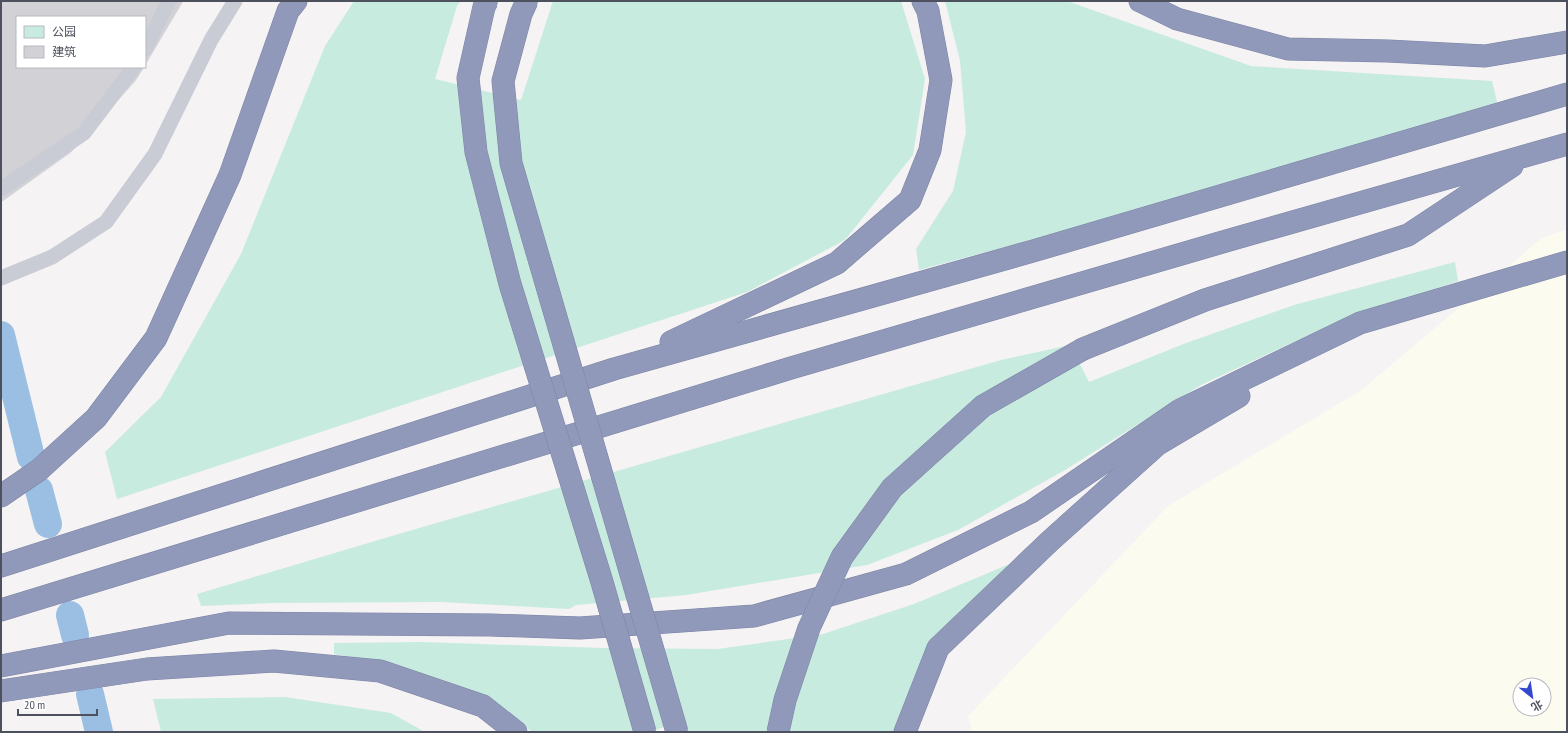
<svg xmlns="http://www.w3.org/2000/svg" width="1568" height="733" font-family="'PT Sans Narrow','Noto Sans SC',sans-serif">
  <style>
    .commercial { fill: #fbfbf0; fill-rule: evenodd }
    .green { fill: #c8ebe0 }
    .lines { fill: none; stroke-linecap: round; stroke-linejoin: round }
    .canal { stroke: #9bbfe3; stroke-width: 28 }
    .building { fill: #d1d1d6; stroke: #d8d8dd }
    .highway-casing { stroke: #7c84a6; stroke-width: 23 }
    .lane { stroke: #c9cbd5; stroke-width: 15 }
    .highway { stroke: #9199ba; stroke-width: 22 }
    .highway-bridge-casing { stroke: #7c84a6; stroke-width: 23; stroke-linecap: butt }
    .highway-bridge { stroke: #9199ba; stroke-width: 22 }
  </style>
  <rect width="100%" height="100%" fill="#f5f3f3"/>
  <path class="commercial" d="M1567,229V732H972L968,716L1168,506L1360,391L1542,238ZM1520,685H1544V709H1520Z"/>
  <g class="green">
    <path d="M354,1H461L457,6L435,79L521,100L553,1H901L925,79L913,155L845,240L747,292L117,499L105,452L161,397L241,254L325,46Z"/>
    <path d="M945,1H1067L1251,66L1492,81L1500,114L919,270L916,249L953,191L966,132L960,61Z"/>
    <path d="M1455,262L1458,281L1326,327L1201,385L1065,470L958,530L867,565L686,595L576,605L569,609L441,602L271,603L201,606L197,594L402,533L1001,360L1070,345L1089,382L1186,343L1294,305Z"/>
    <path d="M1012,563L951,626L898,719L893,732H689L685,720L650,732H532L489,698L416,673L334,654V643L421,642L603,648L718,649L823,634L914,604Z"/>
    <path d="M285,697L391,713L425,732H161L153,699Z"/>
  </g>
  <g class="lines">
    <g class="canal">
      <path d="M1,335L31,457"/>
      <path d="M39,490L48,524"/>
      <path d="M70,615L75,635"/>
      <path d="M90,694L99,732"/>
    </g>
  </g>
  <path class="building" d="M1,1H183L145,65V17H17V67H144L135,81L71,152L1,202Z"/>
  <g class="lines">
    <defs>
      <g id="highway">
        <path d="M1140,1L1177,19L1288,49L1388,51L1485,56L1567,42"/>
        <path d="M671,342L837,263L910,200L930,150L941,80L928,11L923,1"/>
        <path d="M1083,349L1205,300L1408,235L1512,166"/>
        <path d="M1,496L39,470L96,418L156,338L230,175L288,11L296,1"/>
        <path d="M1,566L614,369L1033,251L1567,94"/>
        <path d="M1,610L791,368L1226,241L1567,144"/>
        <path d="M1,666L229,623L491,625L580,628L754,616L906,574L1031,512L1180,410L1360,323L1567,262"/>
        <path d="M1,691L147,669L274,661L380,671L483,706L516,732"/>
        <path d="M905,732L938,648L1050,541L1158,444L1239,396"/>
      </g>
    </defs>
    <use href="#highway" class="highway-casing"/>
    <g class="lane">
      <path d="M145,49L169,1"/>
      <path d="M1,189L84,133L134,67"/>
      <path d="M1,278L52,257L106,222L155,154L211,40L235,1"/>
    </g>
    <use href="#highway" class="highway"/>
    <defs>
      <g id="highway-bridge">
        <path d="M487,1L484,7L468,78L476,152L510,284L602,582L645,732"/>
        <path d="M527,1L521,14L503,81L511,163L677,732"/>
        <path d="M778,732L785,700L809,628L842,557L892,488L983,406L1083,349"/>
      </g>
    </defs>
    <use href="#highway-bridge" class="highway-bridge-casing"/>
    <use href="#highway-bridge" class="highway-bridge"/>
  </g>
  <rect width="1568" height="733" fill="none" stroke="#4d515e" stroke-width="4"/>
  <rect x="16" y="16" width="130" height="52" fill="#ffffff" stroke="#b8b9bf"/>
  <rect x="24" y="26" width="20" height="12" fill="#c8ebe0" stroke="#b8b9bf"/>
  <text x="52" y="36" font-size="12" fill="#4d515e">公园</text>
  <rect x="24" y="46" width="20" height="12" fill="#d1d1d6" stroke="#b8b9bf"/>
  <text x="52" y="56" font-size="12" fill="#4d515e">建筑</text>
  <g transform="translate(1532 697) rotate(150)"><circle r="19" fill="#ffffff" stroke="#b8b9bf"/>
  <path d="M0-3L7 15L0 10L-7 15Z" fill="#3249d0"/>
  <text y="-6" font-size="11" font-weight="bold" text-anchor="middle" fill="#4d515e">北</text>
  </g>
  <path d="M18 709v6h79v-6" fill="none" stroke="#4d515e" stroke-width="2"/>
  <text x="24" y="709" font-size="12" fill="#4d515e" stroke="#ffffff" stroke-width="3" paint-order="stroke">20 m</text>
</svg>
